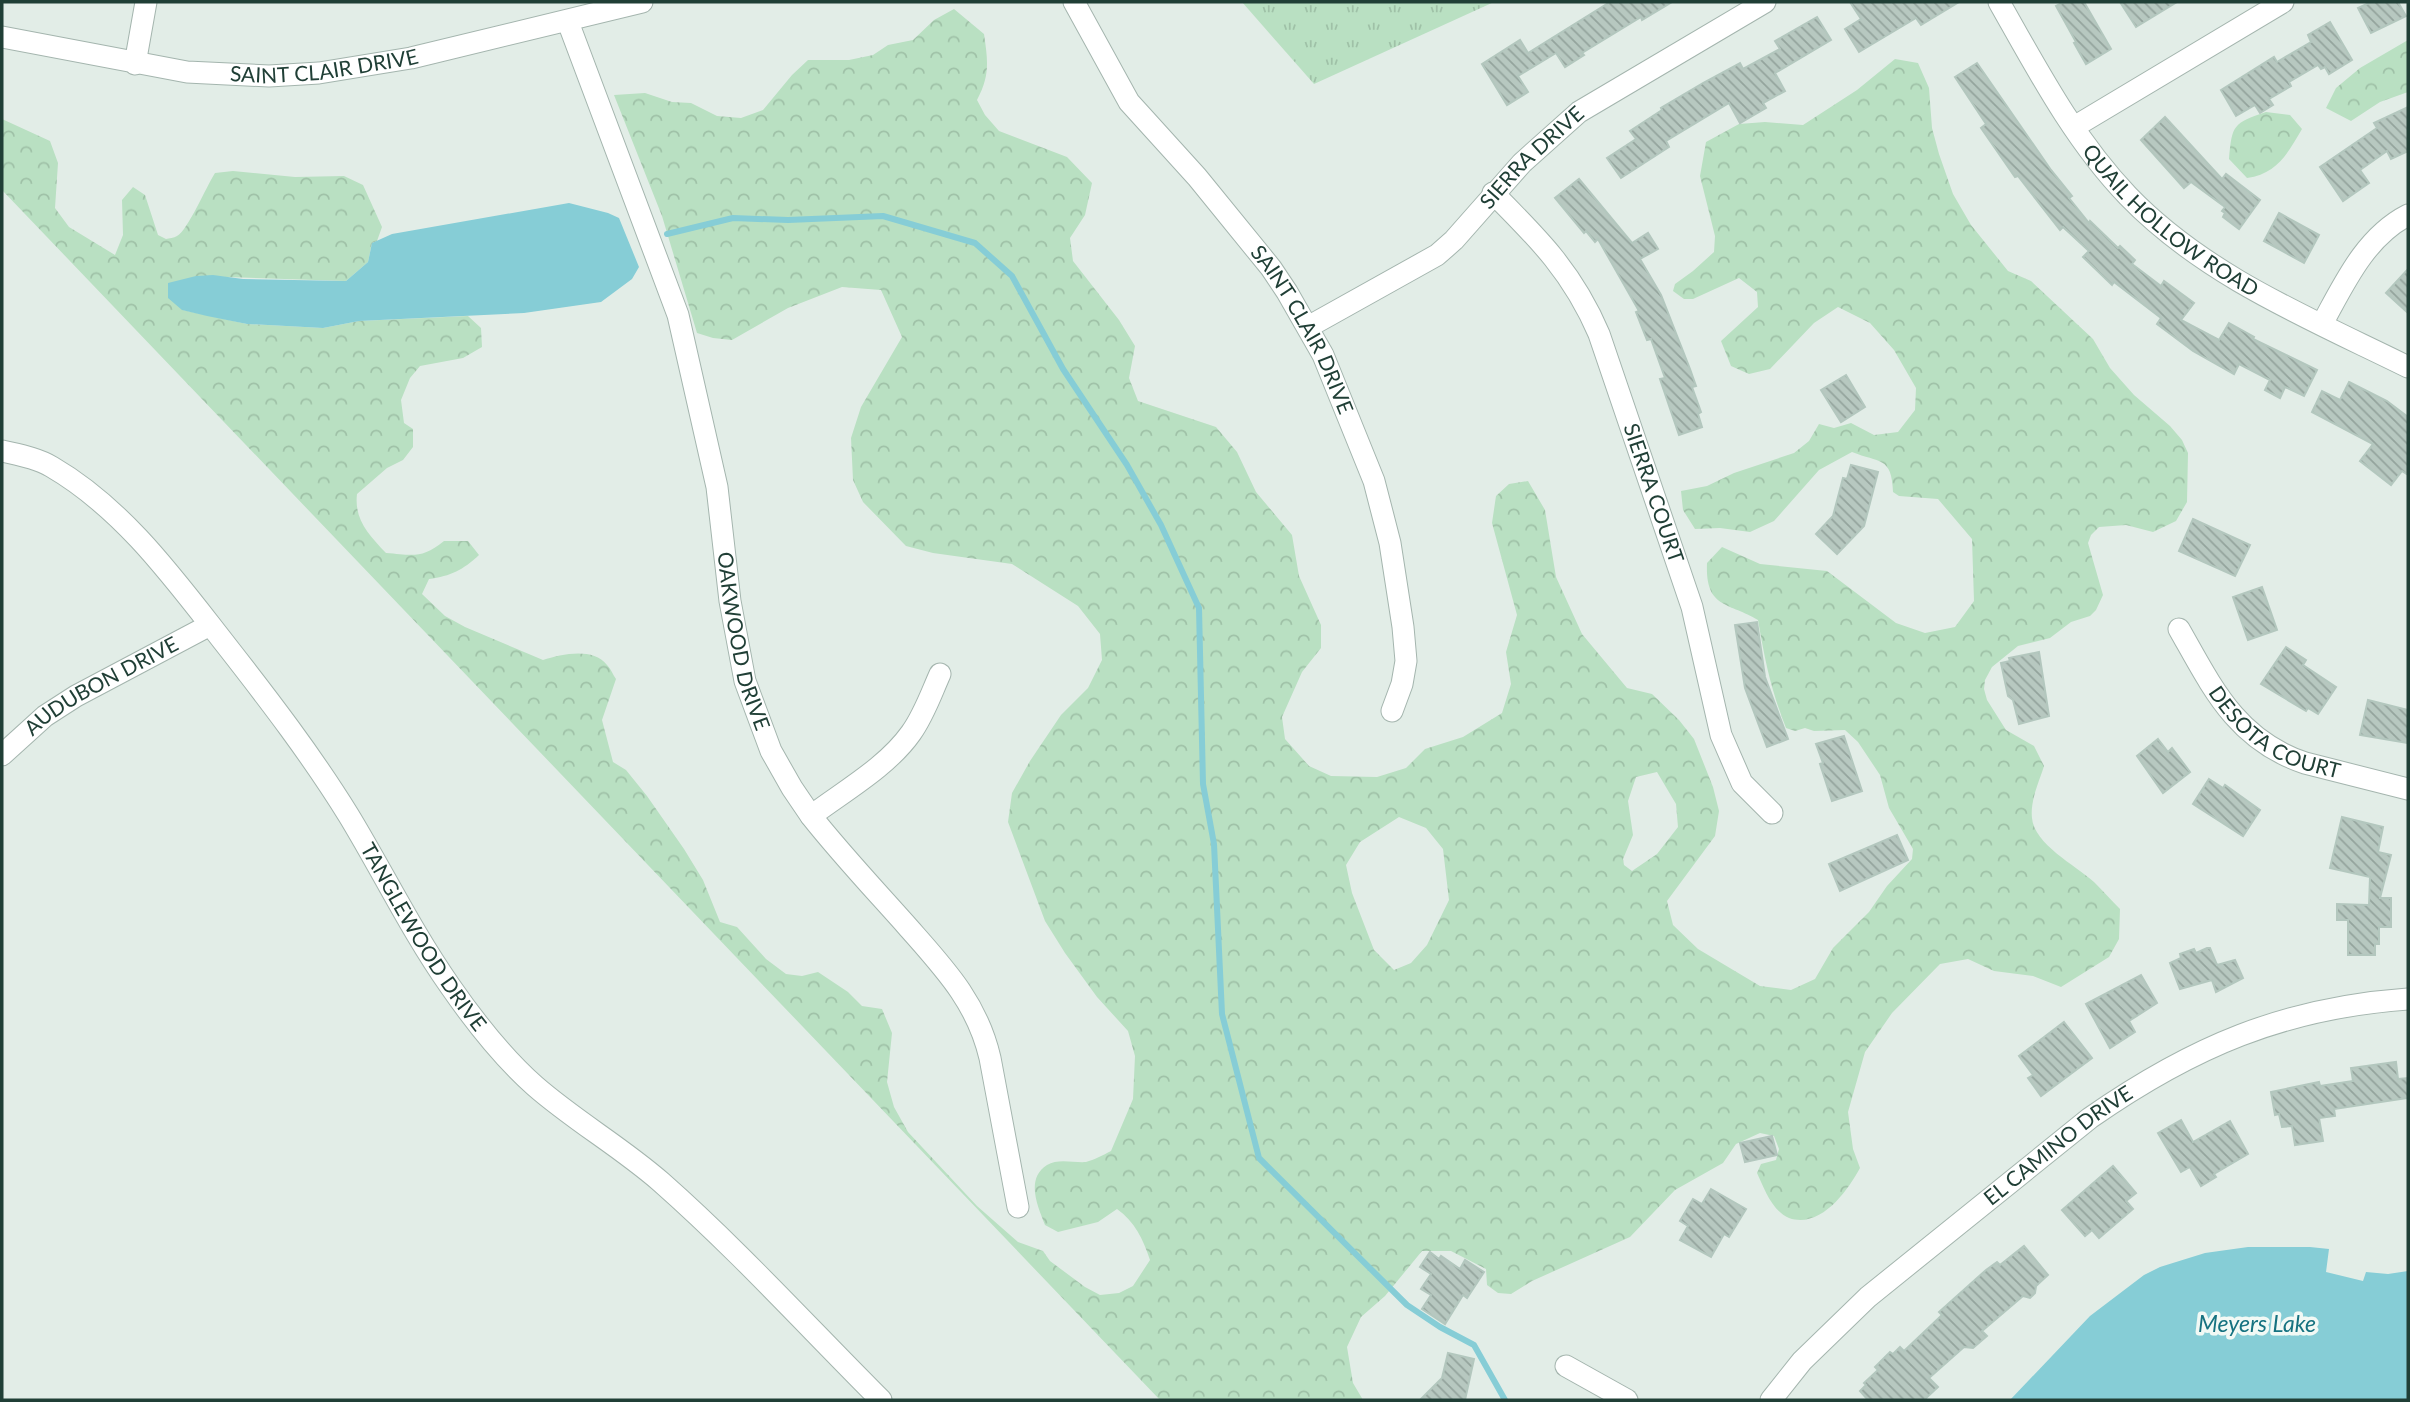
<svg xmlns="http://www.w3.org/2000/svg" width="2410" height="1402" font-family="Lato,sans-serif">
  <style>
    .grass { fill: url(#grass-tufts) }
    .forest { fill: url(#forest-crowns); fill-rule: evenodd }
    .water { fill: #86cdd6 }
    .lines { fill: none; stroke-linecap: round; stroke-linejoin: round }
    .stream { stroke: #86cdd6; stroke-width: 6 }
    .building { fill: url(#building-back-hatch); stroke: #b3c7be; stroke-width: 2 }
    .minor-casing { stroke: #a4b5ae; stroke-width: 23 }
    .minor { stroke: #fff; stroke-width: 21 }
    .labels { text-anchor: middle; stroke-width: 7; stroke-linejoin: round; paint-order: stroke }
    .street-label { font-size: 21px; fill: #203f36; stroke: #f2f9f5 }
    .water-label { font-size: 23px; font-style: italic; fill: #167280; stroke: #f2f9f5 }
  </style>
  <defs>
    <pattern id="grass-tufts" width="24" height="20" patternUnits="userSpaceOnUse" patternTransform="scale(1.75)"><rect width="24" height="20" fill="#b9e0c2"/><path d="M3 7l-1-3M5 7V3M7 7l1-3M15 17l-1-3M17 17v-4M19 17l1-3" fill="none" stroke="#9fc1a7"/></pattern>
    <pattern id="forest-crowns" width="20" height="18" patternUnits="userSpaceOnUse" patternTransform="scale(1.75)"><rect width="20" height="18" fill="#b9e0c2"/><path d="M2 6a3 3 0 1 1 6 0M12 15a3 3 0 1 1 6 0" fill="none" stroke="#9fc1a7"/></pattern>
    <pattern id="building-back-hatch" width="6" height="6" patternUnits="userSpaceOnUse" patternTransform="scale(1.75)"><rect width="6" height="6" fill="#b7c8c0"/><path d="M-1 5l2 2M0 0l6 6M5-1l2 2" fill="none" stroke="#94a49d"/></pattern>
  </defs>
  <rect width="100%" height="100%" fill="#e2ede7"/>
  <path class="grass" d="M1242,2H1494L1314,84Z"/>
  <g class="forest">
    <path d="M954,9L984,34C988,61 990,76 977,100L985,115L999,131L1067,157L1092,183L1085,215L1070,238L1073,261L1119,320L1135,346L1129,378L1138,401L1216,427L1237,452L1256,492L1292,535L1299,576L1321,625V648L1302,672L1282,717L1285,739L1309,766L1331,776L1377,777L1406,768L1425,749L1463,737L1502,713L1511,684L1506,652L1517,615L1492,523L1496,496L1509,484L1528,481L1545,510L1556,577L1582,634L1627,688L1652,694L1679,720L1694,739L1713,787L1719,811L1715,836L1667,901L1673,925L1698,949L1760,986L1791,990L1815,979L1833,948L1869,912L1887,886L1912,859L1913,849L1889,808L1880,775L1858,742L1845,730L1814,731L1805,728L1795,731L1786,728C1771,690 1765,661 1758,620C1729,602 1705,609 1707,563L1722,547L1760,564L1827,571L1896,623L1925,633L1955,627L1974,601L1972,539L1938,499L1899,496L1893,492C1892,456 1879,463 1852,452L1819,470L1774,521L1750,532L1720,528L1695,529L1683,510L1681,491L1707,486L1734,473L1794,453L1809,441L1819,424L1834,428L1851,423L1874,435L1898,432L1915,410L1916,388L1894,350L1870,323L1838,307L1814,323L1770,369L1749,374L1731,366L1721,341L1758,307L1757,292L1739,278L1693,299H1684L1673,291L1675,284L1693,271L1714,252L1715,236L1700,176L1706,142L1739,124L1765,122L1803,125L1857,90L1895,59L1918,63L1929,88L1932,128L1939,154L1953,194L1971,225L2008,271L2031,281L2093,339L2110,368L2134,395L2170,426L2182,440L2188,453L2187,502L2176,521L2153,532L2126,525L2099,527L2091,535L2088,543L2103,595L2096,610L2090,616L2071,622L2050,638L2018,646L1992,667L1985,680L1984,689L1987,700L2006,730L2034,746L2044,766C2039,782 2030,801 2032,818C2034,844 2075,865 2094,882C2103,891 2111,900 2120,909L2119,939L2109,957L2061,987L2033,976L1994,971L1968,959L1940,964L1892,1013L1865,1052L1848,1112L1853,1149L1860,1168C1847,1192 1820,1229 1789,1218C1772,1211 1764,1188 1757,1173L1761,1164L1776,1160L1779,1149L1774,1136L1760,1133L1736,1144L1723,1163L1675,1190L1630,1237L1532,1281L1511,1294L1498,1293L1487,1285L1486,1269L1451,1251H1422L1385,1296L1361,1317L1347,1347L1353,1383L1363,1400H1160L2,190V119L50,141L58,163L55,208L69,227L115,255L123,235L122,200L133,187L145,195L158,235L166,239C169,238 174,238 177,236C188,230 206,187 215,173L233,171L295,177L344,176L363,185L382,227L377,241L372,243L368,262L346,281L196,276L183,310L247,324L323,328L359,321L468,316L481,328L482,347L463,358L420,366L410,378L401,400L404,423L413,429V447L403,460L387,468L357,494C354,520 369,535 386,553C413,555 422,559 444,541H468L479,555C463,570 451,576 429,579L422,594L445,616L465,627L543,660C562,654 593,647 607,665C611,669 613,675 616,679L602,720L613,762L626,770L647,796L684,849L703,880L720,922L737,927L766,959L786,974L802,976L818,972L848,992L862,1006L882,1009L892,1033L887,1082L894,1107L908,1132L977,1206L1018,1242L1043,1251L1050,1261L1085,1287L1100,1295L1119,1293L1133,1286L1150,1260C1143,1239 1135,1222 1117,1209L1098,1222L1058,1232L1045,1225C1038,1207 1025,1179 1047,1165C1058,1158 1074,1163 1086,1162C1094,1160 1103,1155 1111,1151L1133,1099L1135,1056L1128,1031L1097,997L1065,953L1045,921L1008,822L1012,793L1030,761L1061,715L1088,688L1102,660L1100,634L1078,606L1012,564L933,553L906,546L863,502L853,480L851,438L861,407L902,337L881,290L842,287L788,308L732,340L713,338L697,333L662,216L614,95L645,93L672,102L691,103L717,116L741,118L763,110L792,75L808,60H849L873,55L888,45L913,40L934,20ZM1657,772L1676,804L1678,827L1657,854L1632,871L1624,865L1623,859L1633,835L1628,801L1636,777ZM1399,817L1426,828L1443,849L1449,900L1427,945L1411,963L1394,970L1374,950L1352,893L1346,865L1360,842Z"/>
    <path d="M2408,40V92L2380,102L2351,121L2326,108L2336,88L2360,68Z"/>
    <path d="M2266,112L2290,115L2302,129C2288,153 2277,174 2247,178L2229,159C2232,125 2233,123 2266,112Z"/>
  </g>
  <g class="water">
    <path d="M569,203L608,213L619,218L639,267L632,279L601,302L524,313L359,321L323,328L247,324L207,316L182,310L168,298V283L196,276L213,275L243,279L346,281L368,262L372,243L392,234Z"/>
    <path d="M2248,1247H2310L2329,1249L2326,1272L2363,1281L2366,1272L2388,1274L2408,1271V1400H2010L2090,1316L2144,1275L2160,1267L2205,1253Z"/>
  </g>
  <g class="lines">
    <path class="stream" d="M667,234L733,218L788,220L883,216L975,243L1012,276L1063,369L1127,465L1161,525L1199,608L1203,784L1214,844L1222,1014L1259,1158L1407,1305L1440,1327L1474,1345L1505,1400"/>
  </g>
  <g class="building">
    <path d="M1610,2H1672L1642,20L1641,17L1582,53L1584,55L1565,67L1556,53L1518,76L1528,92L1507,105L1482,64L1520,40L1528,53Z"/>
    <path d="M1850,2H1959L1921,25L1916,18L1859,52L1845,29L1861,19Z"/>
    <path d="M2064,2H2084L2111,49L2086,64L2074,43L2076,42L2056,6Z"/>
    <path d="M2120,2H2177L2136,27Z"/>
    <path d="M2371,2H2398L2406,16L2371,33L2358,8Z"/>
    <path d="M1817,17L1831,40L1775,73L1785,91L1763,103L1766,108L1740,123L1729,103L1666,141L1669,147L1621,178L1607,158L1636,139L1630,131L1662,110L1661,108L1703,83L1740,63L1743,69L1780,49L1775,41Z"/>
    <path d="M2330,22L2352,60L2329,74L2325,67L2321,69L2318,65L2289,82L2291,86L2269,99L2273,105L2260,113L2255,105L2236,116L2221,90L2274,57L2277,62L2311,42L2308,35Z"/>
    <path d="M1977,63L2051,170L2072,196L2069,198L2089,223L2090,221L2118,248L2120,246L2135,260L2132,264L2161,286L2164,281L2194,303L2181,320L2219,340L2229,323L2254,337L2253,339L2317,370L2304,396L2285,387L2280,398L2265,390L2270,380L2239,364L2234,374L2193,351L2157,324L2161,318L2114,282L2112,285L2083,257L2089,251L2063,227L2060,230L2018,176L2015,177L1981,128L1986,124L1955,77Z"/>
    <path d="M2408,107V151L2391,159L2387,151L2360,170L2369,183L2343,201L2320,167L2377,128L2374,123Z"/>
    <path d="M2165,117L2222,179L2226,174L2260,200L2239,229L2223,217L2225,213L2222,211L2225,207L2191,182L2184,188L2141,140Z"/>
    <path d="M1579,179L1632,243L1648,233L1658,249L1640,259L1661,295L1690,369L1696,386L1692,387L1701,412L1698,414L1702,427L1679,435L1660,379L1665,378L1651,339L1647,340L1636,312L1639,311L1598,239L1595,242L1586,231L1584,233L1555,198Z"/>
    <path d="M2279,213L2319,235L2304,263L2264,241Z"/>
    <path d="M2408,269V313L2386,293Z"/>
    <path d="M1846,375L1865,407L1841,422L1821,390Z"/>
    <path d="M2349,382L2387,401L2408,417V475L2402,471L2391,485L2360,461L2373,444L2312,412L2322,391L2340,400Z"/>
    <path d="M1851,465L1878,472L1864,526L1837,554L1816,534L1833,516L1843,478L1847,479Z"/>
    <path d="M2193,519L2250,545L2235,576L2179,551Z"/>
    <path d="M2262,587L2277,630L2248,640L2233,597Z"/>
    <path d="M1757,622L1765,677L1788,739L1767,747L1745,688L1735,625Z"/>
    <path d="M2286,647L2306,660L2303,665L2336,687L2318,714L2308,708L2306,711L2261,684Z"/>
    <path d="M2039,652L2049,716L2019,724L2013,700L2008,696L2001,663L2010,661L2009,658Z"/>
    <path d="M2368,700L2408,710V743L2360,735Z"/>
    <path d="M1844,736L1862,791L1832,801L1820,764L1823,763L1816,744Z"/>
    <path d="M2158,739L2168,752L2172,748L2190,772L2163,793L2137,756Z"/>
    <path d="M2209,779L2223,788L2225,785L2260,810L2243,836L2193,804Z"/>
    <path d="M2342,817L2383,827L2378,852L2391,855L2380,898H2391V927H2379V944H2375V955H2348V920H2337V904L2369,905L2370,877L2330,868Z"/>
    <path d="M1897,835L1908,860L1840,891L1829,864Z"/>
    <path d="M2207,948H2210L2217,965L2235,960L2243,978L2216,992L2212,980L2180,989L2170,963L2181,958L2180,954L2194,949L2196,953Z"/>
    <path d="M2141,975L2157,1003L2129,1021L2135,1032L2110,1048L2086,1004Z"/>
    <path d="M2064,1022L2092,1058L2041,1096L2028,1078L2033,1075L2019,1056Z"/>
    <path d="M2396,1062L2398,1079L2408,1078V1098L2334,1109L2335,1116L2319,1118L2323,1141L2295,1145L2292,1126L2282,1127L2279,1114L2275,1115L2271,1092L2319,1082L2320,1086L2353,1081L2351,1068Z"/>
    <path d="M2181,1120L2193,1142L2230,1121L2248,1154L2214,1174L2216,1177L2201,1186L2190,1167L2181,1172L2158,1133Z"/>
    <path d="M1772,1136L1777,1155L1745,1162L1740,1143Z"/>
    <path d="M2113,1166L2136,1193L2126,1201L2133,1209L2099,1238L2092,1230L2085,1236L2062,1210Z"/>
    <path d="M1711,1189L1746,1209L1729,1237L1724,1234L1711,1257L1680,1240L1688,1226L1680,1221L1693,1199L1702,1204Z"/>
    <path d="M2024,1246L2048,1275L2036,1286L2035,1293L2030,1298L2023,1296L1982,1331L1987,1336L1973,1348L1964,1347L1929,1378L1938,1387L1924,1400H1868L1860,1391L1866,1385L1864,1383L1878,1370L1875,1367L1890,1352L1893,1354L1900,1347L1904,1351L1942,1315L1939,1312L1986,1270L1997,1262L2000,1265Z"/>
    <path d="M1430,1252L1439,1259L1441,1256L1460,1269L1465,1260L1484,1272L1467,1298L1463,1295L1445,1324L1422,1309L1431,1295L1421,1289L1431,1274L1420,1267Z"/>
    <path d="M1448,1353L1474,1359L1465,1400H1420L1442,1378Z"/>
  </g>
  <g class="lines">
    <defs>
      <g id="minor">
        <path id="s1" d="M1074,2L1129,102L1197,177L1271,268L1287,292L1323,355L1374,481L1390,543L1403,627L1406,661L1402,684L1392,711"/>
        <path id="s2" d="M1999,2C2037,69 2074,140 2128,196C2205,276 2311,319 2408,367"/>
        <path id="s3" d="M568,22L678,315L717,487L730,601L745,681L771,751L792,788L811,816C841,854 875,890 907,926C944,968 977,1002 990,1058L1018,1207"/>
        <path id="s4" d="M2,37L187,72L269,76L319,73L411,58L642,2"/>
        <path d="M135,64L146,2"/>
        <path d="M2074,127L2283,2"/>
        <path id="s5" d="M1493,193C1539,239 1573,273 1599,334L1692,607L1721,735L1742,783L1772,813"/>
        <path d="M2322,324C2344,284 2365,237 2408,215"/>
        <path id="s6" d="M1308,327L1437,255L1454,240L1522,163L1579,112L1765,2"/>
        <path id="s7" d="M2,451C19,455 37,458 52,467C124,509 175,580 226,645C269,700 312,756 349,816C383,872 412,932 450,986C475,1022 502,1057 535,1086C575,1121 621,1147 661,1182C738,1250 808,1327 881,1400"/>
        <path id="s8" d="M2179,629C2212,687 2236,740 2305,763L2408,789"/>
        <path id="s9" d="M2,755L45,716L76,696L210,625"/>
        <path d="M811,816C844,791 887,767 911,733C924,715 931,694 940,674"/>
        <path d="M1566,1366L1627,1400"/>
        <path id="s10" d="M1771,1400L1802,1361L1868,1297L2090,1118C2192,1047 2283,1008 2408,999"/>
      </g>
    </defs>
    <use href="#minor" class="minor-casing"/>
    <use href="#minor" class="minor"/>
  </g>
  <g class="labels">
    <g class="street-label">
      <text dy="7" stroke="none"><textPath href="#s4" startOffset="326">SAINT CLAIR DRIVE</textPath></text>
      <text dy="7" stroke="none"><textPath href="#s6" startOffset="284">SIERRA DRIVE</textPath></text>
      <text dy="7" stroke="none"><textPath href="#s2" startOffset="282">QUAIL HOLLOW ROAD</textPath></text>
      <text dy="7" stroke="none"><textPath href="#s1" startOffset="402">SAINT CLAIR DRIVE</textPath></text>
      <text dy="7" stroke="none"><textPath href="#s5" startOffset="346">SIERRA COURT</textPath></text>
      <text dy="7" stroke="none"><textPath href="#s3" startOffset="646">OAKWOOD DRIVE</textPath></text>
      <text dy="7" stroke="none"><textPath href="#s9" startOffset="122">AUDUBON DRIVE</textPath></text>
      <text dy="7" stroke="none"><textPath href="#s8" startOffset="147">DESOTA COURT</textPath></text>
      <text dy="7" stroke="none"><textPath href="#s7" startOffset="656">TANGLEWOOD DRIVE</textPath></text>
      <text dy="7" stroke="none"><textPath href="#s10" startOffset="385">EL CAMINO DRIVE</textPath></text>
    </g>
    <g class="water-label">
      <text x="2257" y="1332">Meyers Lake</text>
    </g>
  </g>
  <rect width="2410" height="1402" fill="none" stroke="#203f36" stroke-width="7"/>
</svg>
